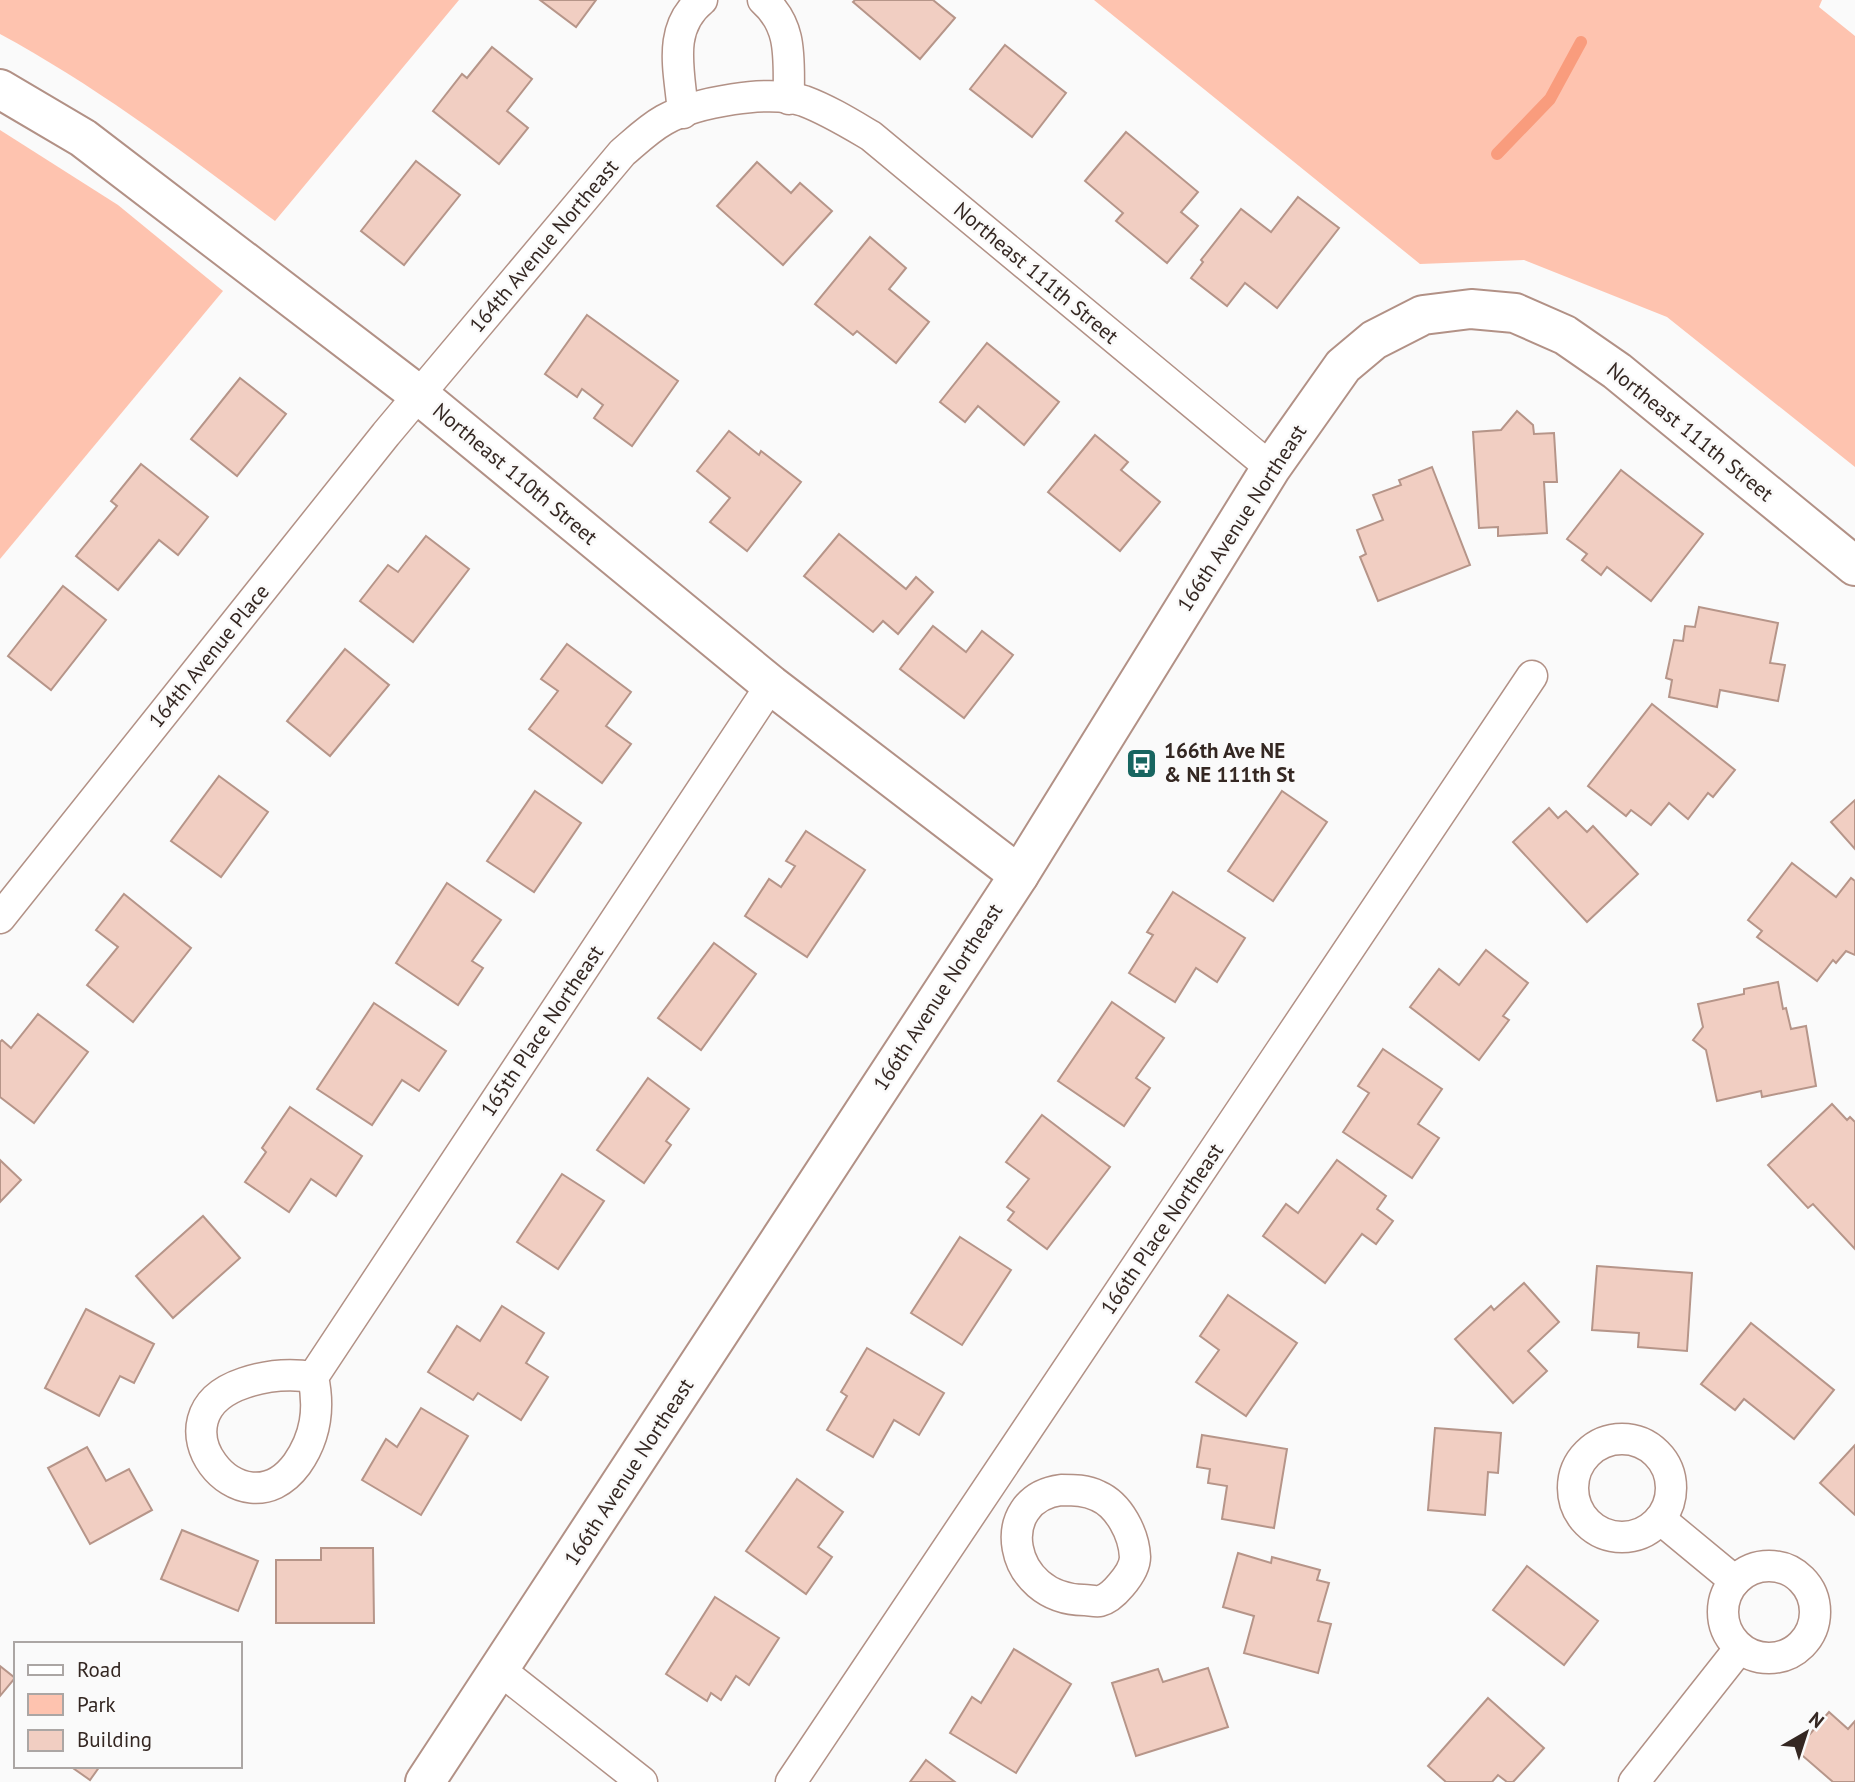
<svg xmlns="http://www.w3.org/2000/svg" width="1855" height="1782" font-family="'PT Sans',sans-serif">
  <style>
    .green { fill: #fec3af }
    .lines { fill: none; stroke-linecap: round; stroke-linejoin: round }
    .stream { stroke: #f99c7d; stroke-width: 12 }
    .building { fill: #f1cec2; stroke: #b69589; stroke-width: 2 }
    .street-casing { stroke: #b29186; stroke-width: 33 }
    .secondary-casing { stroke: #b29186; stroke-width: 42 }
    .street { stroke: #fff; stroke-width: 30 }
    .secondary { stroke: #fff; stroke-width: 38 }
    .labels { text-anchor: middle; stroke-width: 5; stroke-linejoin: round; paint-order: stroke }
    .street-label { font-size: 21px; fill: #342722; stroke: #fafafa }
    .poi-label { font-size: 21px; font-weight: bold; fill: #342722; stroke: #fafafa; text-anchor: start }
  </style>
  <rect width="100%" height="100%" fill="#fafafa"/>
  <g class="green">
    <path d="M0,0H459L275,221C186,154 98,87 0,34Z"/>
    <path d="M1094,0H1822L1819,7L1855,36V467L1667,317L1524,260L1420,264Z"/>
    <path d="M0,130L118,205L223,291L0,559Z"/>
  </g>
  <g class="lines">
    <path class="stream" d="M1497,154L1550,99L1581,42"/>
  </g>
  <g class="building">
    <path d="M540,0H596L576,27Z"/>
    <path d="M855,0H933L955,18L920,59L853,2Z"/>
    <path d="M1005,45L1066,93L1032,137L970,89Z"/>
    <path d="M492,47L532,79L507,111L528,128L499,164L433,111L462,74L467,78Z"/>
    <path d="M1126,132L1198,192L1181,212L1198,226L1167,263L1116,221L1123,213L1085,181Z"/>
    <path d="M416,161L460,195L404,265L361,231Z"/>
    <path d="M757,162L791,193L800,183L832,211L783,265L717,206Z"/>
    <path d="M1298,197L1339,228L1277,308L1245,283L1227,306L1191,278L1203,262L1201,260L1241,209L1271,232Z"/>
    <path d="M870,237L906,268L889,289L929,322L896,363L857,331L853,335L815,304Z"/>
    <path d="M587,315L678,381L632,446L594,418L603,405L582,389L577,397L545,374Z"/>
    <path d="M987,343L1059,402L1024,445L978,406L965,422L940,402Z"/>
    <path d="M240,378L286,414L237,476L191,439Z"/>
    <path d="M1517,411L1533,425L1534,434L1554,433L1557,482H1544L1547,533L1498,536V527L1479,528L1473,432L1501,430Z"/>
    <path d="M729,431L759,455L761,451L801,482L747,551L710,522L730,498L697,471Z"/>
    <path d="M1095,435L1128,462L1121,470L1160,502L1120,551L1048,492Z"/>
    <path d="M141,464L208,517L178,555L159,540L118,590L76,556L117,506L111,501Z"/>
    <path d="M1432,467L1470,565L1378,601L1360,557L1366,554L1357,530L1383,520L1373,495L1401,485L1399,480Z"/>
    <path d="M1621,470L1703,534L1651,601L1607,567L1601,575L1582,560L1587,554L1567,539Z"/>
    <path d="M839,534L906,589L916,577L933,592L898,634L883,621L873,632L804,576Z"/>
    <path d="M426,536L469,569L413,642L360,601L388,565L398,572Z"/>
    <path d="M63,586L106,620L51,690L8,656Z"/>
    <path d="M1699,607L1778,623L1770,663L1785,665L1778,701L1720,690L1717,707L1669,697L1672,680L1666,678L1674,640L1683,641L1685,626L1695,627Z"/>
    <path d="M933,626L966,652L982,631L1013,655L964,718L900,669Z"/>
    <path d="M567,644L631,692L606,726L631,744L602,783L529,729L558,691L541,679Z"/>
    <path d="M345,649L389,685L330,756L287,721Z"/>
    <path d="M1652,704L1735,770L1713,797L1708,793L1688,819L1669,803L1651,825L1631,810L1626,816L1588,786Z"/>
    <path d="M219,776L268,812L221,877L171,841Z"/>
    <path d="M535,791L581,823L534,892L487,861Z"/>
    <path d="M1282,791L1327,822L1273,901L1228,871Z"/>
    <path d="M1855,800V849L1831,822Z"/>
    <path d="M1549,808L1558,818L1566,811L1587,832L1593,826L1638,874L1587,922L1513,842Z"/>
    <path d="M806,831L865,870L807,957L745,916L769,879L781,887L795,866L786,861Z"/>
    <path d="M1792,863L1836,897L1851,878L1855,881V955L1846,951L1836,963L1833,960L1817,981L1757,937L1762,931L1748,920Z"/>
    <path d="M447,883L501,920L472,961L483,968L458,1005L396,963Z"/>
    <path d="M1173,892L1245,938L1217,982L1196,968L1175,1002L1129,973L1153,935L1147,932Z"/>
    <path d="M124,894L191,948L133,1022L87,985L118,947L96,930Z"/>
    <path d="M714,943L756,974L701,1050L658,1018Z"/>
    <path d="M1486,950L1528,983L1503,1016L1509,1020L1479,1060L1410,1007L1439,969L1459,985Z"/>
    <path d="M1778,982L1783,1009L1786,1008L1791,1029L1806,1026L1816,1086L1762,1097L1761,1091L1717,1101L1706,1050L1693,1040L1703,1027L1698,1004L1744,994V989Z"/>
    <path d="M1112,1002L1164,1038L1136,1078L1150,1088L1124,1126L1058,1081Z"/>
    <path d="M374,1003L446,1051L419,1091L402,1080L372,1125L317,1089Z"/>
    <path d="M38,1014L88,1052L34,1123L0,1097V1042L2,1040L11,1048Z"/>
    <path d="M1383,1049L1442,1089L1418,1124L1439,1138L1412,1178L1343,1132L1369,1093L1358,1086Z"/>
    <path d="M648,1078L689,1109L666,1141L671,1145L644,1183L597,1150Z"/>
    <path d="M1832,1104L1847,1120L1850,1117L1855,1122V1249L1813,1204L1808,1208L1768,1165Z"/>
    <path d="M290,1107L362,1156L336,1196L311,1179L289,1212L245,1182L266,1152L262,1148Z"/>
    <path d="M1042,1115L1110,1167L1047,1249L1008,1220L1014,1212L1007,1207L1029,1179L1006,1162Z"/>
    <path d="M0,1160L21,1180L0,1202Z"/>
    <path d="M1337,1160L1386,1196L1377,1209L1393,1221L1376,1244L1362,1234L1325,1283L1263,1236L1286,1204L1298,1213Z"/>
    <path d="M562,1174L604,1201L558,1269L517,1242Z"/>
    <path d="M203,1216L240,1258L173,1318L136,1276Z"/>
    <path d="M960,1237L1011,1270L962,1345L911,1313Z"/>
    <path d="M1597,1266L1692,1273L1687,1351L1638,1347L1639,1333L1592,1330Z"/>
    <path d="M1524,1283L1559,1322L1528,1351L1547,1371L1513,1403L1455,1339L1491,1306L1494,1310Z"/>
    <path d="M1228,1295L1297,1343L1246,1416L1196,1382L1219,1350L1200,1336Z"/>
    <path d="M502,1306L544,1333L526,1363L548,1377L521,1420L478,1393L473,1400L428,1372L457,1326L480,1341Z"/>
    <path d="M86,1309L154,1344L134,1383L120,1376L99,1416L45,1388Z"/>
    <path d="M1751,1323L1834,1390L1794,1439L1744,1399L1735,1410L1701,1384Z"/>
    <path d="M867,1348L944,1393L919,1435L894,1420L873,1457L827,1430L847,1396L841,1392Z"/>
    <path d="M421,1408L468,1436L421,1515L362,1480L386,1439L397,1447Z"/>
    <path d="M1435,1428L1501,1433L1498,1473L1488,1472L1485,1515L1428,1510Z"/>
    <path d="M1202,1435L1287,1449L1274,1528L1222,1519L1227,1486L1208,1483L1210,1469L1197,1467Z"/>
    <path d="M1855,1445V1515L1820,1483Z"/>
    <path d="M87,1447L106,1481L129,1469L152,1510L90,1544L48,1468Z"/>
    <path d="M797,1479L843,1512L818,1547L832,1557L806,1594L746,1551Z"/>
    <path d="M182,1530L258,1561L238,1611L161,1579Z"/>
    <path d="M321,1548H373L374,1623H276V1560H321Z"/>
    <path d="M1238,1553L1271,1563L1272,1557L1320,1570L1317,1580L1329,1583L1318,1621L1331,1624L1318,1673L1244,1653L1254,1616L1223,1607Z"/>
    <path d="M1527,1566L1598,1621L1564,1665L1493,1610Z"/>
    <path d="M715,1597L779,1638L749,1685L736,1676L721,1700L711,1693L707,1701L666,1674Z"/>
    <path d="M1014,1649L1071,1684L1016,1773L950,1733L972,1697L981,1703Z"/>
    <path d="M0,1666L15,1678L0,1696Z"/>
    <path d="M1208,1668L1228,1727L1136,1756L1112,1683L1158,1669L1163,1682Z"/>
    <path d="M1488,1698L1544,1748L1513,1782H1507L1498,1775L1492,1782H1446L1428,1766Z"/>
    <path d="M1829,1712L1848,1729L1855,1721V1782H1833L1796,1750Z"/>
    <path d="M926,1760L955,1782H910Z"/>
    <path d="M70,1766H100L90,1780Z"/>
  </g>
  <g class="lines">
    <defs>
      <g id="street">
        <path d="M763,0C794,27 788,61 789,99"/>
        <path d="M683,113C680,72 666,29 702,0"/>
        <path d="M0,918L386,434L622,153C635,142 648,129 664,120C696,102 769,89 804,101C828,110 849,123 871,136L1271,468"/>
        <path d="M313,1377C288,1373 267,1375 244,1383C145,1416 242,1539 297,1464C316,1437 320,1409 313,1377L771,685"/>
        <circle cx="1622" cy="1488" r="49"/>
        <path d="M1061,1490C1074,1490 1086,1490 1098,1496C1119,1505 1134,1534 1135,1557C1135,1567 1127,1578 1121,1585C1116,1591 1108,1599 1100,1601C1096,1602 1089,1600 1084,1600C1007,1599 992,1499 1061,1490Z"/>
        <path d="M1660,1519L1735,1581"/>
        <circle cx="1769" cy="1612" r="46"/>
        <path d="M500,1670L642,1782"/>
        <path d="M791,1782L1532,676"/>
        <path d="M1634,1782L1739,1649"/>
      </g>
      <g id="secondary">
        <path d="M0,89L83,138L419,395L771,685L1019,875"/>
        <path d="M425,1782L1019,875L1271,468L1343,366L1374,340L1423,315L1471,309L1515,313L1565,335L1617,371L1855,566"/>
      </g>
    </defs>
    <use href="#street" class="street-casing"/>
    <use href="#secondary" class="secondary-casing"/>
    <use href="#street" class="street"/>
    <use href="#secondary" class="secondary"/>
  </g>
  <defs>
    <symbol id="bus-square" viewBox="-11 -11 22 22"><rect x="-9" y="-9" width="18" height="18" rx="4" fill="#176560" stroke="#fafafa"/><path d="M-5-6H5V4H4V6H2V4H-2V6H-4V4H-5ZM-3.5-4V0h7V-4ZM-3.5 1.2v1.5H-2V1.2ZM2 1.2v1.5H3.5V1.2Z" fill="#fff"/></symbol>
  </defs>
  <g fill-rule="evenodd">
    <use href="#bus-square" x="1124" y="746" width="35" height="35"/>
  </g>
  <g class="labels">
    <g class="street-label">
      <text transform="translate(544 246) rotate(-50)" y="7">164th Avenue Northeast</text>
      <text transform="translate(1036 273) rotate(40)" y="7">Northeast 111th Street</text>
      <text transform="translate(1690 432) rotate(39)" y="7">Northeast 111th Street</text>
      <text transform="translate(515 474) rotate(40)" y="7">Northeast 110th Street</text>
      <text transform="translate(1242 518) rotate(-57)" y="7">166th Avenue Northeast</text>
      <text transform="translate(209 656) rotate(-51)" y="7">164th Avenue Place</text>
      <text transform="translate(938 997) rotate(-57)" y="7">166th Avenue Northeast</text>
      <text transform="translate(542 1031) rotate(-56)" y="7">165th Place Northeast</text>
      <text transform="translate(1162 1229) rotate(-56)" y="7">166th Place Northeast</text>
      <text transform="translate(629 1472) rotate(-57)" y="7">166th Avenue Northeast</text>
    </g>
    <g class="poi-label">
      <text x="1164" y="758">166th Ave NE<tspan x="1164" dy="24">&amp; NE 111th St</tspan></text>
    </g>
  </g>
  <rect x="14" y="1642" width="228" height="126" fill="#fafafa" stroke="#aba6a4" stroke-width="2"/>
  <rect x="28" y="1665" width="35" height="10" fill="#ffffff" stroke="#aba6a4" stroke-width="2"/>
  <text x="77" y="1677" font-size="21" fill="#342722">Road</text>
  <rect x="28" y="1694" width="35" height="21" fill="#fec3af" stroke="#aba6a4" stroke-width="2"/>
  <text x="77" y="1712" font-size="21" fill="#342722">Park</text>
  <rect x="28" y="1730" width="35" height="21" fill="#f1cec2" stroke="#aba6a4" stroke-width="2"/>
  <text x="77" y="1747" font-size="21" fill="#342722">Building</text>
  <g transform="translate(1806 1733) rotate(39)" stroke="#fafafa" stroke-width="5" paint-order="stroke">
  <path d="M0-5L12 26L0 18L-12 26Z" fill="#342722"/>
  <text y="-10" font-size="19" font-weight="bold" text-anchor="middle" fill="#342722">N</text>
  </g>
</svg>
